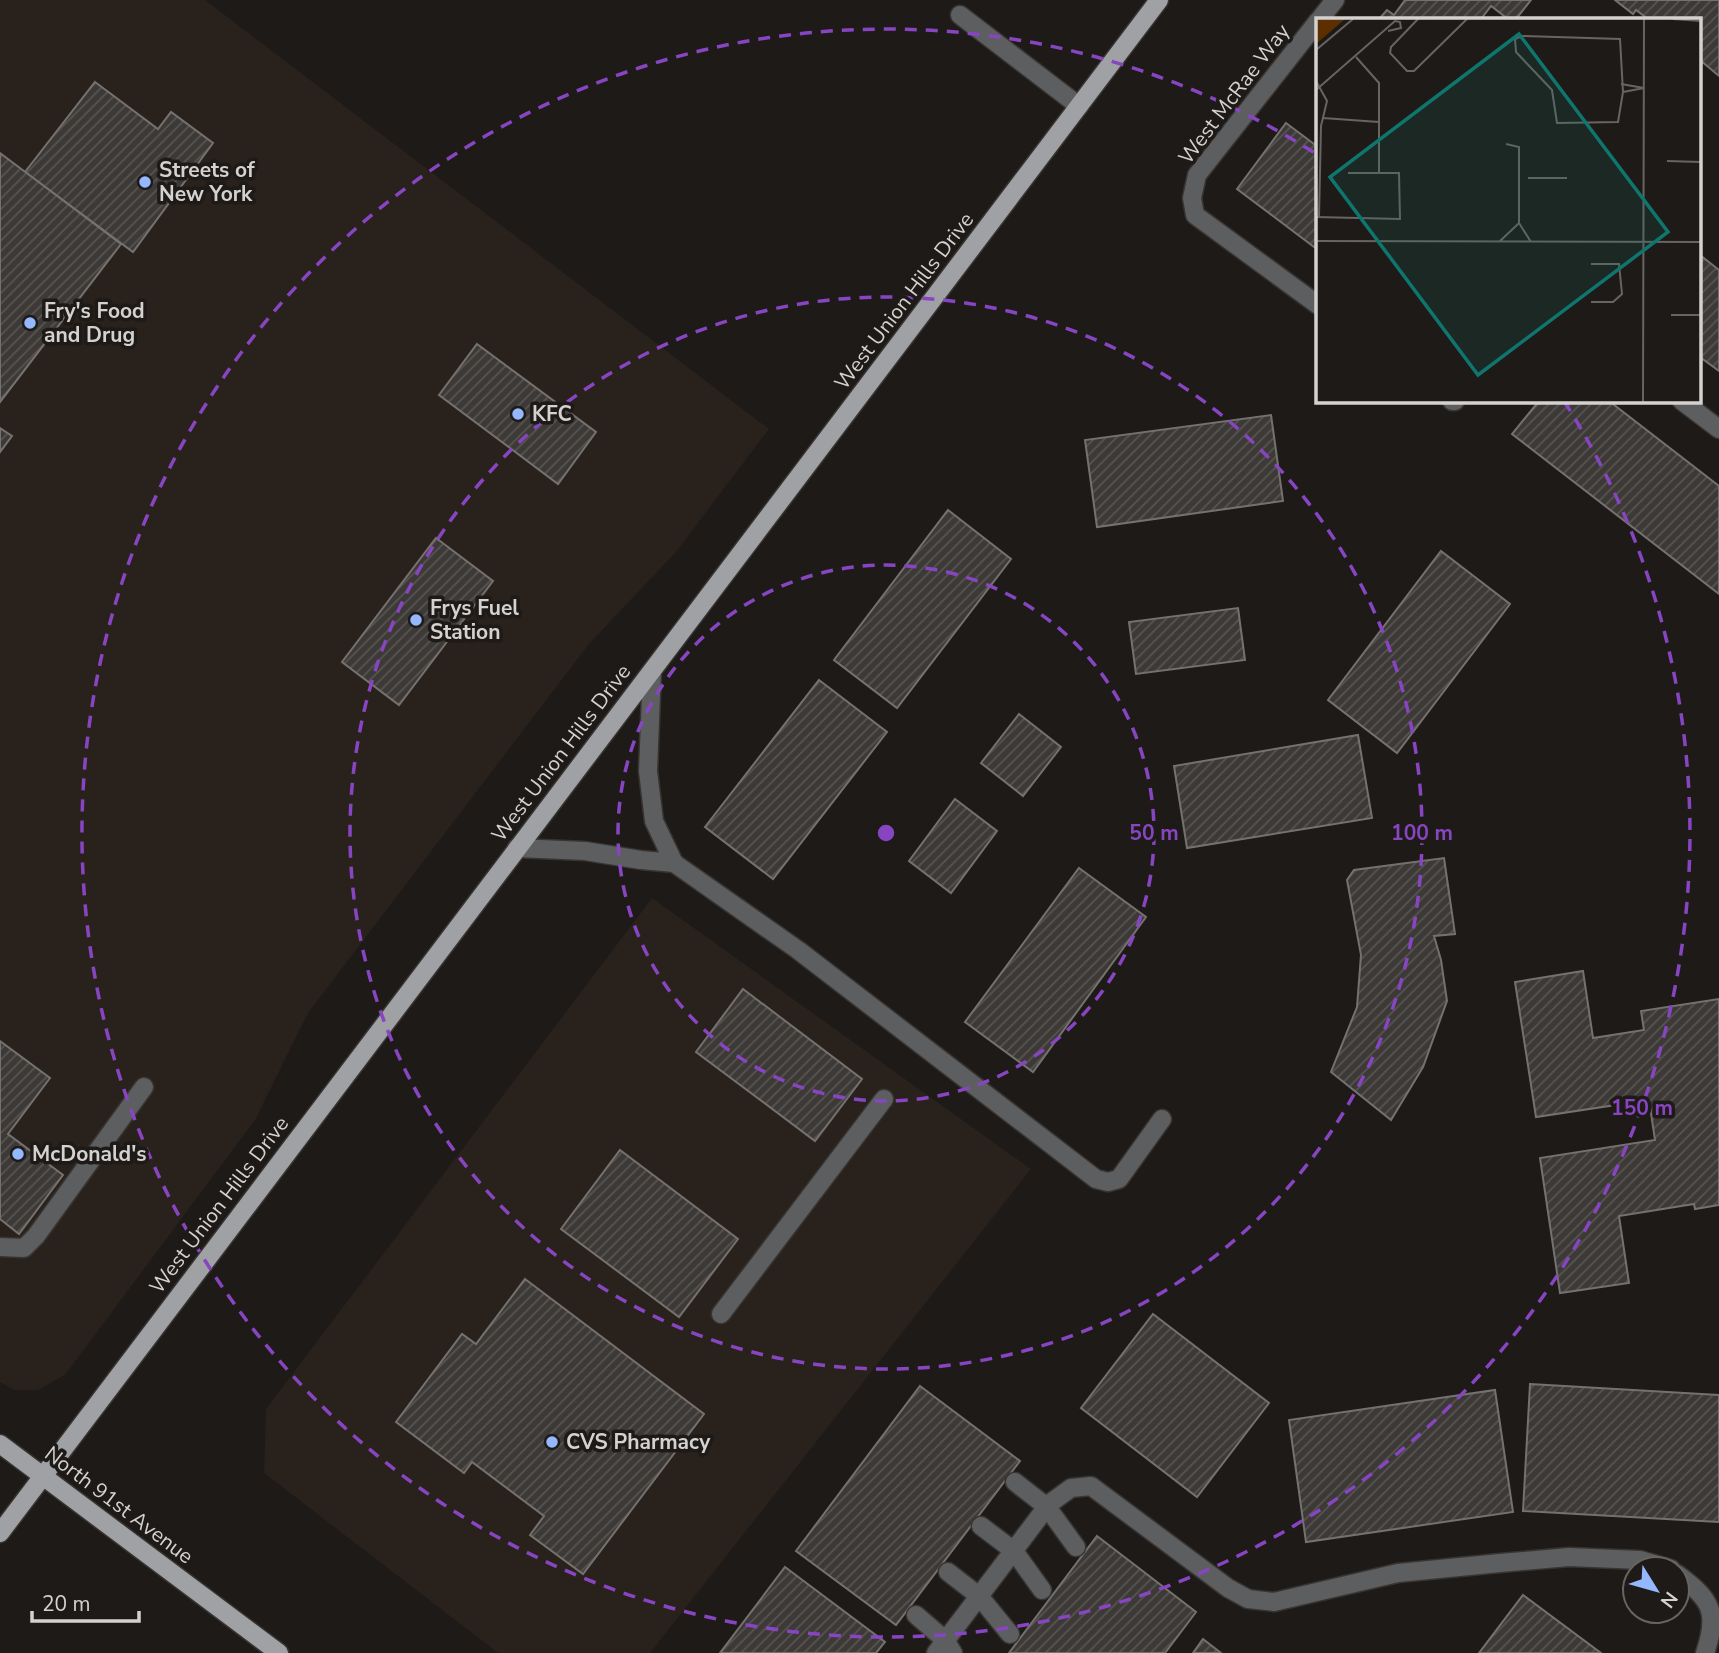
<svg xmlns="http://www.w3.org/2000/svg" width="1719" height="1653" font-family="'Nunito Sans',sans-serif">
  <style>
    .built { fill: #29211b }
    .building { fill: url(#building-hatch); stroke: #75716e; stroke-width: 2 }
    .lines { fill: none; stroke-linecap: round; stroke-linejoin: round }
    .minor-casing { stroke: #373432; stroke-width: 21 }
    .major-casing { stroke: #373432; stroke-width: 21 }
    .minor { stroke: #5d5e5f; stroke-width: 18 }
    .major { stroke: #9fa1a5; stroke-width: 18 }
    .ring { fill: none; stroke: #8845c2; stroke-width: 3.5; stroke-dasharray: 12 9 }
    .poi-dot { fill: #94b7fd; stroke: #1e1a18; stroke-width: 2.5 }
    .labels { text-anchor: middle; stroke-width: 7; stroke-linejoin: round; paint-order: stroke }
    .street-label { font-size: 21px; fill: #d4d2d0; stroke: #1e1a18 }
    .poi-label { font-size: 21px; font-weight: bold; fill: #d4d2d0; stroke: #1e1a18; text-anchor: start }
    .inset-road { fill: none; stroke: #676462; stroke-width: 2 }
    .view { fill: #0f766e; fill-opacity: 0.15; stroke: #0f766e; stroke-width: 3.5 }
    .inset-edge { fill: none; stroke: #d4d2d0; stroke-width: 3.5 }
    .centre { fill: #8845c2; stroke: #1e1a18; stroke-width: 3.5 }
    .ring-label { font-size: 21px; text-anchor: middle; font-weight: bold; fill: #8845c2; stroke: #1e1a18; stroke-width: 7; stroke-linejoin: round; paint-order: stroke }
  </style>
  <defs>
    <pattern id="building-hatch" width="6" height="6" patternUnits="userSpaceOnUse" patternTransform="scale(1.75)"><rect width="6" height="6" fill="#3c3936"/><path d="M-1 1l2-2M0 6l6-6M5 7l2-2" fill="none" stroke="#575552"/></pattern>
  </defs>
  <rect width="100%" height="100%" fill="#1e1a18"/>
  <g class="built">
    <path d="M0,0H205L769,429L676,552L589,644L308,1013L255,1120L65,1375L38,1390H14L0,1382Z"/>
    <path d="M652,898L1031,1169L650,1653H498L264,1473L266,1409Z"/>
  </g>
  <g class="building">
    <path d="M1405,0H1531L1516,19H1508L1491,6L1481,19H1379L1387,10L1394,15Z"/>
    <path d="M1615,0H1719V76L1700,60V19H1648L1636,10L1633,14Z"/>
    <path d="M95,82L158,129L171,112L213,143L133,252L25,172Z"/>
    <path d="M1286,123L1318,147V250L1237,189Z"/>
    <path d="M0,153L121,244L0,402Z"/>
    <path d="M1700,255L1719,270V371L1700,357Z"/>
    <path d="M477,344L596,432L558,484L439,395Z"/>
    <path d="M1539,401H1609L1719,486V594L1512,434Z"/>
    <path d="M1271,415L1283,501L1097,527L1085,440Z"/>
    <path d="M0,428L12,436L0,452Z"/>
    <path d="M948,510L1011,559L897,708L834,660Z"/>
    <path d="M436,538L493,581L399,705L342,662Z"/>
    <path d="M1441,551L1510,604L1397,753L1328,700Z"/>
    <path d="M1238,608L1245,660L1136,674L1129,622Z"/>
    <path d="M819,680L887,732L773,879L705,827Z"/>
    <path d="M1019,714L1061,747L1023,796L981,763Z"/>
    <path d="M1358,735L1372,818L1187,848L1174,766Z"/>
    <path d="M955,799L997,831L951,893L909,861Z"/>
    <path d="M1444,858L1455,934L1434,936L1441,960L1447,1001L1423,1067L1391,1120L1331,1072L1357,1007L1361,955L1347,880L1354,870Z"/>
    <path d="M1079,868L1146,917L1033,1072L965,1022Z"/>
    <path d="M1583,971L1593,1038L1644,1030L1641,1011L1719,999V1205L1695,1209L1694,1204L1619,1216L1629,1283L1560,1293L1540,1158L1655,1140L1649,1100L1536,1117L1515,982Z"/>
    <path d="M743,989L862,1079L815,1141L696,1052Z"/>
    <path d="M0,1041L50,1078L8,1134L63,1175L19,1234L0,1219Z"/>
    <path d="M620,1150L738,1239L679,1317L561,1229Z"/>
    <path d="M525,1279L704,1414L583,1574L530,1535L544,1516L472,1462L464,1473L396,1422L462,1334L476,1344Z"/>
    <path d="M1153,1314L1269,1403L1197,1497L1081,1408Z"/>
    <path d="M1530,1384L1719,1395V1522L1523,1511Z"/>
    <path d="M920,1386L1020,1461L896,1625L796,1551Z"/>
    <path d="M1495,1390L1513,1512L1306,1542L1289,1420Z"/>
    <path d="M1097,1536L1196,1612L1165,1653H1009Z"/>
    <path d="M785,1567L885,1642L876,1653H720Z"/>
    <path d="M1523,1595L1601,1653H1479Z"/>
    <path d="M1203,1639L1221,1653H1193Z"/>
  </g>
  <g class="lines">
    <defs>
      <g id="minor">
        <path d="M960,15L1079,106"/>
        <path d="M1320,19L1335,0"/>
        <path d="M1318,21L1197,175L1192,198L1195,215L1318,305"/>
        <path d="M1452,401H1455"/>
        <path d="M1682,401L1719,429"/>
        <path d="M517,848L585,851L641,860L674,863L654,821L648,771L652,671"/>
        <path d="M674,863L798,950L1096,1179L1108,1182L1119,1179L1162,1119"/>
        <path d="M0,1247L24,1248L36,1236L144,1087"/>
        <path d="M721,1314L884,1099"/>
        <path d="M1015,1482L1047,1507L1076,1547"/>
        <path d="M981,1526L1014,1551L1042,1590"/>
        <path d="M948,1572L979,1596L1010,1634"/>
        <path d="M1677,1574C1711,1599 1719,1612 1705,1653"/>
        <path d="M916,1615L945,1640L953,1653"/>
        <path d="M936,1653L1049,1504L1071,1488L1091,1486L1228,1588L1248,1599L1274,1602L1398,1573L1500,1563L1569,1557L1640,1560L1671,1569"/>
      </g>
      <g id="major">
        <path d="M0,1444L279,1653"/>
        <path d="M0,1533L1159,0"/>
      </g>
    </defs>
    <use href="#minor" class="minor-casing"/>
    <use href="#major" class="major-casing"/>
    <use href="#minor" class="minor"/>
    <use href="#major" class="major"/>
  </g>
  <g class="ring">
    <circle cx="886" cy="833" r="268"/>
    <circle cx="886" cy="833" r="536"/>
    <path d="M1564 401A804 804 0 1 1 1318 155"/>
  </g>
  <g class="poi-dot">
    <circle cx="145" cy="182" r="7"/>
    <circle cx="30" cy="323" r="7"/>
    <circle cx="518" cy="414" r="7"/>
    <circle cx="416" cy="620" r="7"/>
    <circle cx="18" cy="1154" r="7"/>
    <circle cx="552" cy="1442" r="7"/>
  </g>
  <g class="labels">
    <g class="street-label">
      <text transform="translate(1234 94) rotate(-53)" y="7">West McRae Way</text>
      <text transform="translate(904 301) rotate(-53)" y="7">West Union Hills Drive</text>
      <text transform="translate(561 753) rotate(-53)" y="7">West Union Hills Drive</text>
      <text transform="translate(219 1205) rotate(-53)" y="7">West Union Hills Drive</text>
      <text transform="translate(119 1505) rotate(37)" y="7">North 91st Avenue</text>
    </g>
    <g class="poi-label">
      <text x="159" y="177">Streets of<tspan x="159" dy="24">New York</tspan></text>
      <text x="44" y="318">Fry's Food<tspan x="44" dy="24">and Drug</tspan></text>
      <text x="532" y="421">KFC</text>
      <text x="430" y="615">Frys Fuel<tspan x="430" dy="24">Station</tspan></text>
      <text x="32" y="1161">McDonald's</text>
      <text x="566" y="1449">CVS Pharmacy</text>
    </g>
  </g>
  <g transform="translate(1316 18)">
    <rect width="385" height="385" fill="#1e1a18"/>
    <path d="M0,1H29L0,26Z" fill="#5d2f00"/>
    <path class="inset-road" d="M102,1L75,29L74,35L91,53H98L151,1M357,1L385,3M206,18L304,21L307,74L302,104L241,105L236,72L200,34L199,21ZM0,32L37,1M40,39L63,65V155M0,63L11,83L5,108L3,199M305,66L328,70M0,72L79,3L84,4L85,10L72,13M307,74L328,70M7,100L63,104M190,126L203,129V205M351,143L385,144M212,160H251M0,199L84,201L83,155H32M0,223L385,224M183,224L203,205L215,224M275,246H303L306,276L297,284H275M355,297H385M327,384L328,1"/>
    <path class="view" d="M203,16L352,214L162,357L14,159Z"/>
    <rect width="385" height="385" class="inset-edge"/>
  </g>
  <circle cx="886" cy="833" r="10" class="centre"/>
  <g class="ring-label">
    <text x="1154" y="840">50 m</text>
    <text x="1422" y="840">100 m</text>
    <text x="1642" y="1115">150 m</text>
  </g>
  <g transform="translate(1656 1590) rotate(127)"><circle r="33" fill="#1e1a18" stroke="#676462" stroke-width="2"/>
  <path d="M0-5L12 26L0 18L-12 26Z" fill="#94b7fd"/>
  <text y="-10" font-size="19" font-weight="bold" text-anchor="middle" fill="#d4d2d0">N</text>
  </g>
  <path d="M32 1611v10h107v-10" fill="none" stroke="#d4d2d0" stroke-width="3.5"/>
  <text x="42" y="1611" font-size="21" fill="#d4d2d0" stroke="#1e1a18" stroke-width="5" paint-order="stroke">20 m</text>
</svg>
